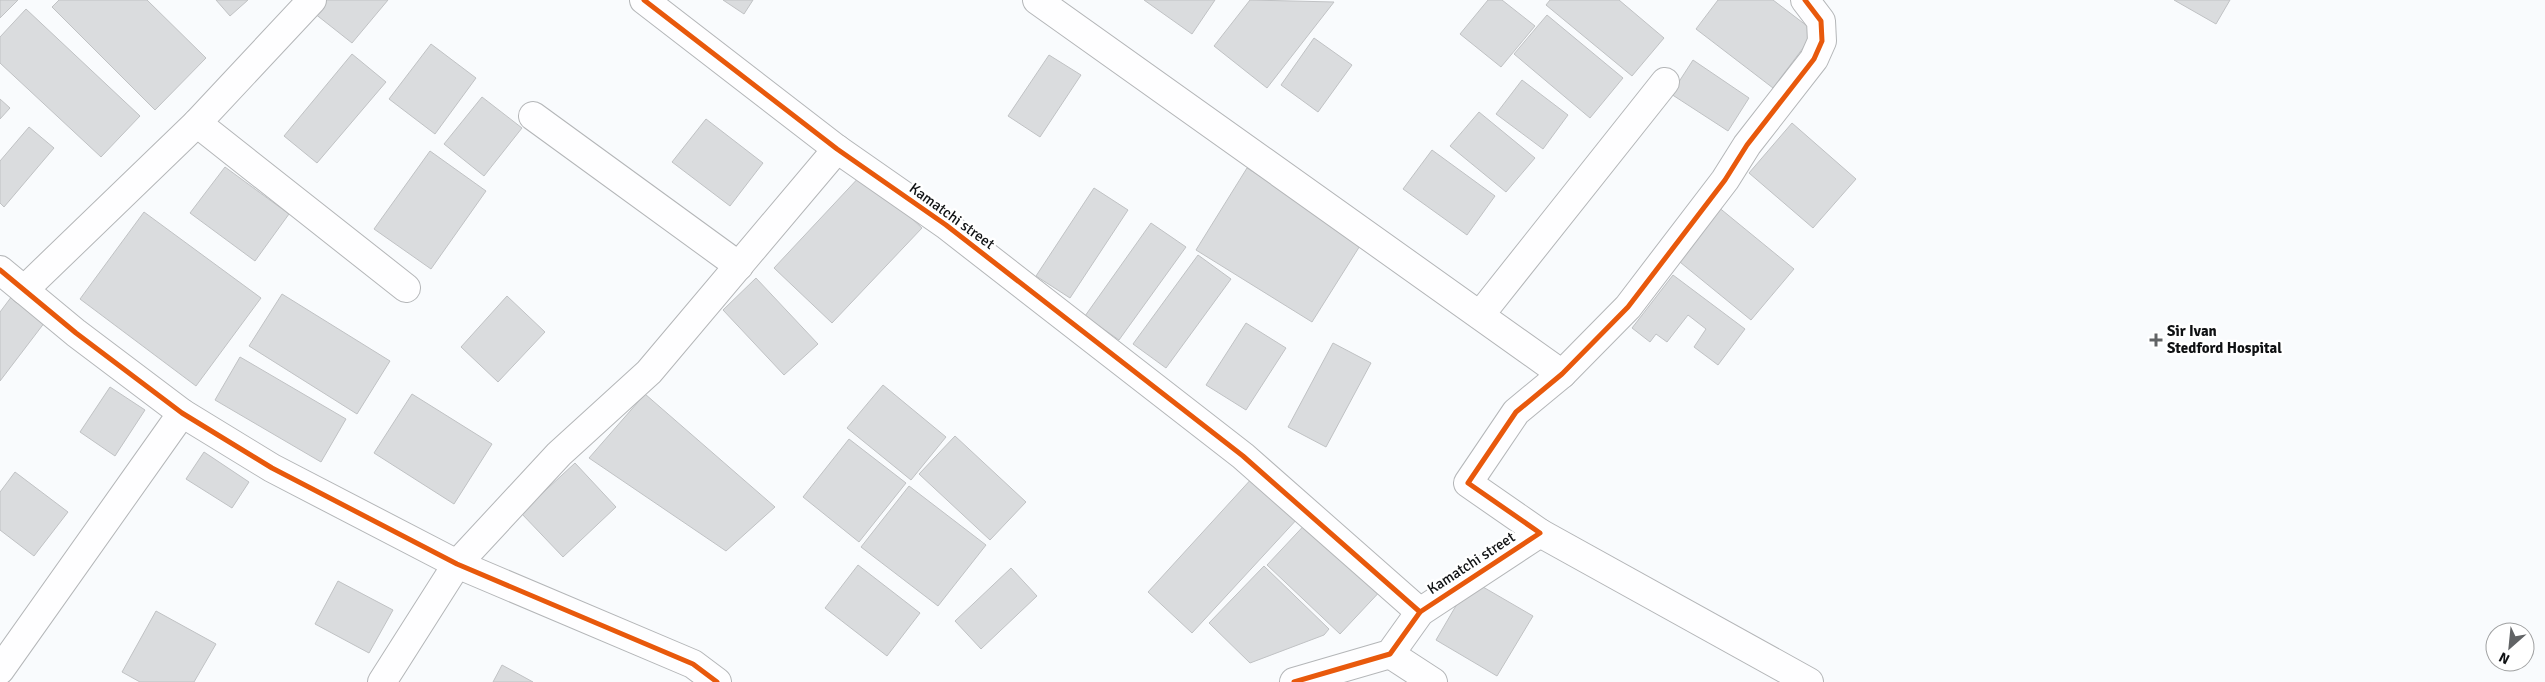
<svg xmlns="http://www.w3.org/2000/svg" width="2545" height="682" font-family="Signika,sans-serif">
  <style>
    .building { fill: #dadcde; stroke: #c0c2c4 }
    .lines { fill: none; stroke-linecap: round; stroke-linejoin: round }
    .street-casing { stroke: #b4b6b8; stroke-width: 30 }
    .street { stroke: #fefeff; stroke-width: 28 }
    .cycleway-casing { stroke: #fff; stroke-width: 8 }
    .cycleway { stroke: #e8590c; stroke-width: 5 }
    .poi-dot { fill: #616365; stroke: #fff; stroke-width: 2 }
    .labels { text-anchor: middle; stroke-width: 5; stroke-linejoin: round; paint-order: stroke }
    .street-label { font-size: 15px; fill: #0f1113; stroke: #fff }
    .poi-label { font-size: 15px; font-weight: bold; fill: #0f1113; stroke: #fff; text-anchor: start }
  </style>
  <rect width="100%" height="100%" fill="#f9fbfd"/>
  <g class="building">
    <path d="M0,0H18L0,18Z"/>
    <path d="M59,0H147L206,58L155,110L52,7Z"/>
    <path d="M216,0H248L230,16Z"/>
    <path d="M325,0H388L352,43L314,13Z"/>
    <path d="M723,0H753L744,14Z"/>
    <path d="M1144,0H1215L1192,34Z"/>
    <path d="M1250,0L1334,2L1267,88L1214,46Z"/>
    <path d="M1488,0H1502L1535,26L1501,67L1460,34Z"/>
    <path d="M1550,0H1619L1664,38L1632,76L1546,5Z"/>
    <path d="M1718,0H1773L1815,32L1773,88L1696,29Z"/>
    <path d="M2174,0H2230L2216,24Z"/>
    <path d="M26,9L140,116L101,157L0,63V37Z"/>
    <path d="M1547,15L1623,78L1590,118L1514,54Z"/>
    <path d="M1314,38L1352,65L1318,112L1281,85Z"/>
    <path d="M431,44L476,78L435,134L389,99Z"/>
    <path d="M352,54L386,82L317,163L284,136Z"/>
    <path d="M1049,55L1081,75L1040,137L1008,116Z"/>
    <path d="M1693,60L1749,98L1728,131L1671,94Z"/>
    <path d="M1522,80L1568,115L1543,149L1496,114Z"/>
    <path d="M482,97L522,128L484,176L444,144Z"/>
    <path d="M0,99L10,108L0,119Z"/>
    <path d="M1479,112L1535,158L1506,192L1450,146Z"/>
    <path d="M706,119L763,163L730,206L672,162Z"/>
    <path d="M1792,123L1856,179L1813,228L1749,173Z"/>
    <path d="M29,127L54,148L4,207L0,203V161Z"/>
    <path d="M1432,150L1495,196L1467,235L1403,189Z"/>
    <path d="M430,151L486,191L431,269L374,229Z"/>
    <path d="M225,167L289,214L255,261L190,213Z"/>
    <path d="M1247,168L1363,241L1312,322L1196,250Z"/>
    <path d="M863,173L922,228L832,323L774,268Z"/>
    <path d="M1094,188L1128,210L1070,298L1036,276Z"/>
    <path d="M1717,206L1794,269L1751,320L1675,258Z"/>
    <path d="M144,212L261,298L196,386L80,299Z"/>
    <path d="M1151,223L1186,247L1119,340L1085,316Z"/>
    <path d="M1198,255L1231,279L1166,368L1133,344Z"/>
    <path d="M1673,275L1745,329L1718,365L1694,347L1706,329L1688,315L1667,342L1656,334L1650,342L1632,328Z"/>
    <path d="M756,278L818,344L784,375L723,310Z"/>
    <path d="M282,294L390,361L357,414L249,346Z"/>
    <path d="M12,296L45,322L0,381V312Z"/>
    <path d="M507,296L545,332L498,382L461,347Z"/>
    <path d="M1246,323L1286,348L1246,410L1206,385Z"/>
    <path d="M1333,343L1371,363L1326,447L1288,427Z"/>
    <path d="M240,357L346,419L321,462L215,400Z"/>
    <path d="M883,385L946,437L911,480L847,428Z"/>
    <path d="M110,387L145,410L115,456L80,432Z"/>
    <path d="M412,394L492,444L454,504L374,453Z"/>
    <path d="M645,394L775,507L726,551L589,458Z"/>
    <path d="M955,436L1026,502L990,540L919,474Z"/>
    <path d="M849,439L906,483L859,542L803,497Z"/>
    <path d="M204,452L249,482L232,508L186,479Z"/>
    <path d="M575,463L616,507L563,557L521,513Z"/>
    <path d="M15,472L68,512L34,556L0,530V492Z"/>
    <path d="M1254,476L1299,517L1192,633L1148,592Z"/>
    <path d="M909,486L986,545L938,606L861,547Z"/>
    <path d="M1312,517L1385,586L1340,634L1267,565Z"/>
    <path d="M858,565L920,613L887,656L825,608Z"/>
    <path d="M1264,566L1329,629L1324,635L1250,663L1209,623Z"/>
    <path d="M1011,568L1037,596L981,649L955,621Z"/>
    <path d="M1471,580L1533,616L1497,676L1436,640Z"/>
    <path d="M338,581L393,610L369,653L315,624Z"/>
    <path d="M156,611L216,644L194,682H140L122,672Z"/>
    <path d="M502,665L533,682H493Z"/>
  </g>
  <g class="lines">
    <defs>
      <g id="street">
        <path d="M644,0L837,149L946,225L1243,456L1420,612"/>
        <path d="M1037,0L1562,374"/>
        <path d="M533,116L739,266"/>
        <path d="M197,123L406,288"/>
        <path d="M0,270L76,333L182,413L272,468L457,564L693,664L717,682"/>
        <path d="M24,290L197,123L312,0"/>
        <path d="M1480,315L1665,82"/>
        <path d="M1540,533L1809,682"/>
        <path d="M1390,654L1433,682"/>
        <path d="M0,670L182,413"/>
        <path d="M382,682L457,564L559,454L649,372L837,149"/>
        <path d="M1294,682L1390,654L1420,612L1540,533L1468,483L1516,412L1562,374L1628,307L1725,180L1747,145L1814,59L1822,41L1821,21L1805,0"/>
      </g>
    </defs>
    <use href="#street" class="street-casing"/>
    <use href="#street" class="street"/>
    <defs>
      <g id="cycleway">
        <path d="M644,0L837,149L946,225L1243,456L1420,612"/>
        <path d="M0,270L76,333L182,413L272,468L457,564L693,664L717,682"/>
        <path d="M1294,682L1390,654L1420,612L1540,533L1468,483L1516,412L1562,374L1628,307L1725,180L1747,145L1814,59L1822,41L1821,21L1805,0"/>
      </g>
    </defs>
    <use href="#cycleway" class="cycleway-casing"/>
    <use href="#cycleway" class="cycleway"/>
  </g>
  <path class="poi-dot" d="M2153.5 332.5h5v5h5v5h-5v5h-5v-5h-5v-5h5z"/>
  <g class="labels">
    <g class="street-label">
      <text transform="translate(952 216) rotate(36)" y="5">Kamatchi street</text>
      <text transform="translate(1471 563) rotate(-33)" y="5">Kamatchi street</text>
    </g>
    <g class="poi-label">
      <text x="2167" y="336">Sir Ivan<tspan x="2167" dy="17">Stedford Hospital</tspan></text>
    </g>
  </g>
  <g transform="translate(2510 647) rotate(207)"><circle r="24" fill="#ffffff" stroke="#9fa0a1"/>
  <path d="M0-4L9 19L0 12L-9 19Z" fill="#616365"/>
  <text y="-8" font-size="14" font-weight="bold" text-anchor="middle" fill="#0f1113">N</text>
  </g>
</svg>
